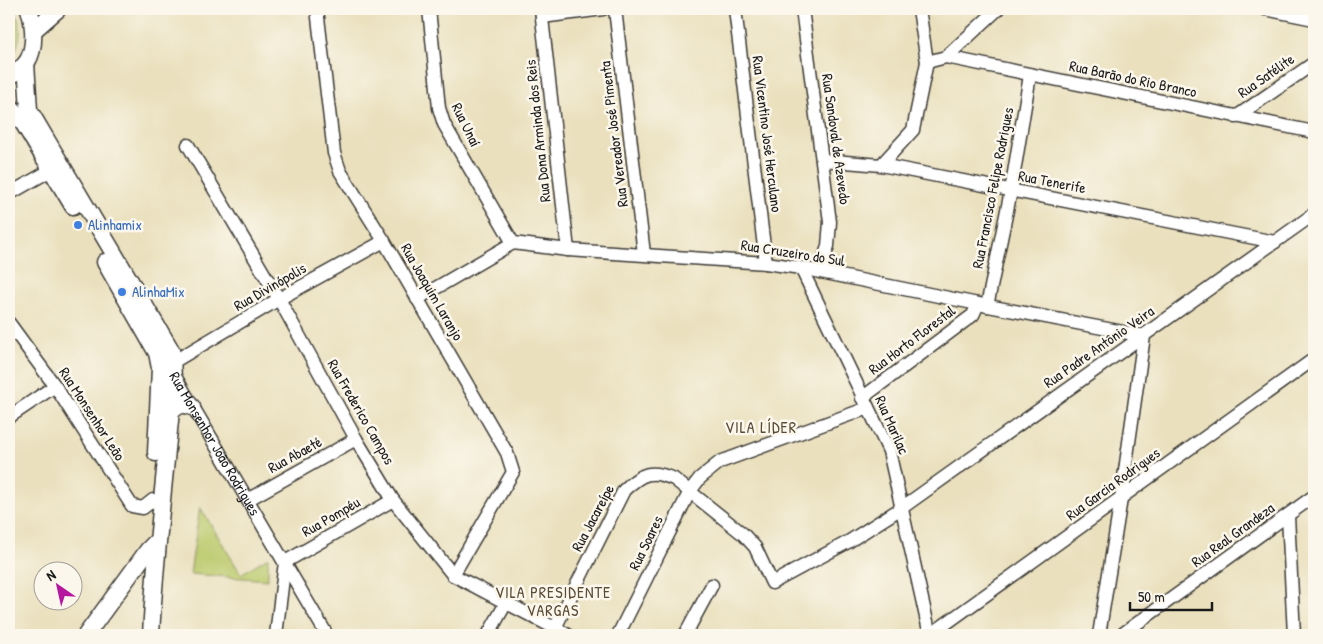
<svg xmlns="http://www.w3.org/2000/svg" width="1323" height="644" font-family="'Patrick Hand',sans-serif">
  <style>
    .green { fill: #bcca6d; stroke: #6c7344 }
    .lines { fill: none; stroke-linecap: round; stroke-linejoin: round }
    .minor-casing { stroke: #3b3934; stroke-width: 15 }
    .tertiary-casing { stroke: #3b3934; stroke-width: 19 }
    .minor { stroke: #fff; stroke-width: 12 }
    .tertiary { stroke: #fff; stroke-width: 16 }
    .shop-dot { fill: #3f7fe0; stroke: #fbf7ec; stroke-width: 2 }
    .labels { text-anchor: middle; stroke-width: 5; stroke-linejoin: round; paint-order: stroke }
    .street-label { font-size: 15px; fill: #1c1c1c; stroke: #fbf7ec }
    .shop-label { font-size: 15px; fill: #366cbe; stroke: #fbf7ec; text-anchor: start }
    .neighbourhood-label { font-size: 16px; letter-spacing: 1px; fill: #5a4b36; stroke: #fbf7ec }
  </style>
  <rect width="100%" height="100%" fill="#fbf7ec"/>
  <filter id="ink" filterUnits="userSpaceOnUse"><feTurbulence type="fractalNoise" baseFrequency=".02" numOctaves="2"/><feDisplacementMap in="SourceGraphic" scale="10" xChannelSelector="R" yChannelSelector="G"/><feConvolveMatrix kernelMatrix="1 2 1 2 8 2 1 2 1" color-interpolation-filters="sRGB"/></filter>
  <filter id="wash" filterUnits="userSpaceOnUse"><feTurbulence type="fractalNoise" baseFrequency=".0096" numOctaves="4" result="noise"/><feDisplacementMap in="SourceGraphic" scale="20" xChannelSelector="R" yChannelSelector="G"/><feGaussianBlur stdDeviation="1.12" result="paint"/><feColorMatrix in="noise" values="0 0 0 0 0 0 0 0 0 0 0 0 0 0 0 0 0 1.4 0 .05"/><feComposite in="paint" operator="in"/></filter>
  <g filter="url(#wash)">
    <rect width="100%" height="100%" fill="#eae0bd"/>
    <g class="green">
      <path d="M9,9C28,20 19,48 9,62Z"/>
      <path d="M200,507L241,574L268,557V580L190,574Z"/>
    </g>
  </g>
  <g filter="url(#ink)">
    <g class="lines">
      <defs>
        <g id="minor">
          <path d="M317,9L334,153L340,171L384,241L507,453L513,472L453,575"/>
          <path d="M429,9L439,108L444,124L513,243"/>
          <path d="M541,9L568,250"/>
          <path d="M615,9L644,254"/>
          <path d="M735,9L766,263"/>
          <path d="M802,9L830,222L828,246L820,272"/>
          <path d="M1265,9L1314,19"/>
          <path d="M542,17L603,9"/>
          <path d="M946,57L1314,132"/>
          <path d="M927,62L946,57L998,9"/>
          <path d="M1236,117L1314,63"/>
          <path d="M188,145L279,299L356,439L393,500L453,575L568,635"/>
          <path d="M822,160L881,165L1275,242"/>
          <path d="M881,165L913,130L927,62L919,9"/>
          <path d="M9,194L51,170"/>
          <path d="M801,268L889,451L930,635"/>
          <path d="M417,299L513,243L568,250L766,263L801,268L978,304L1144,336L1121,499L1099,635"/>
          <path d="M987,306L1011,191L1030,75"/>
          <path d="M9,323L55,386L132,506L143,508L153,500"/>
          <path d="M173,362L279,299L384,241"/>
          <path id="s1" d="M173,373L327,635"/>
          <path d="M862,398L973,315L978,304"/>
          <path d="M9,417L55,386"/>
          <path d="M249,499L356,439"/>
          <path d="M1288,516L1294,635"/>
          <path d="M555,628L624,490C642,473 651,469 674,479L743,534L755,547L772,583L848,542L903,507L1314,214"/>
          <path d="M276,635L285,562L393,500"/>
          <path d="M488,635L506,603"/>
          <path d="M618,635L690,491L700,478L720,462L868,408"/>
          <path d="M685,635L712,585"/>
          <path d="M930,635L1314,359"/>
          <path d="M1121,635L1314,496"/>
        </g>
        <g id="tertiary">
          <path d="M34,30L58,9"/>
          <path d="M26,63L29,110L171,350C176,384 169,425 166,460C160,519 154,577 151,635"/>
          <path d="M9,77C14,73 23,68 27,62C36,47 34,25 29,9"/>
          <path d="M9,105L19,116L73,206"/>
          <path d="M105,262L157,353L160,368L156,453"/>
          <path d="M170,413C178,405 182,403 192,407"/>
          <path d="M86,635L148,550L158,540"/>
        </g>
      </defs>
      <use href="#minor" class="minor-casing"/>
      <use href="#tertiary" class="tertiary-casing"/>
      <use href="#minor" class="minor"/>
      <use href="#tertiary" class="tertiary"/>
    </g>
  </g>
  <g class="shop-dot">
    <circle cx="78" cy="225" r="5"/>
    <circle cx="122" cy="292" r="5"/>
  </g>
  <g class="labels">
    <g class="street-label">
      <text transform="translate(1266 76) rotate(-35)" y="5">Rua Satélite</text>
      <text transform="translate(1133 79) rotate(12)" y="5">Rua Barão do Rio Branco</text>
      <text transform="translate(466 125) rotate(64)" y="5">Rua Unaí</text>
      <text transform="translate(538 131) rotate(-96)" y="5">Rua Dona Arminda dos Reis</text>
      <text transform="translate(614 134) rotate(-97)" y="5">Rua Vereador José Pimenta</text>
      <text transform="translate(767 134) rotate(83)" y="5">Rua Vicentino José Herculano</text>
      <text transform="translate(836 139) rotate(82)" y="5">Rua Sandoval de Azevedo</text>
      <text transform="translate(1052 182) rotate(11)" y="5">Rua Tenerife</text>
      <text transform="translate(993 188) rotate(-79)" y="5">Rua Francisco Felipe Rodrigues</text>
      <text transform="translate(793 253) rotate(9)" y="5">Rua Cruzeiro do Sul</text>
      <text transform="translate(270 287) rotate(-30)" y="5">Rua Divinópolis</text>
      <text transform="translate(432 292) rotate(60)" y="5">Rua Joaquim Laranjo</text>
      <text transform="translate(912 340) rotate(-37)" y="5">Rua Horto Florestal</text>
      <text transform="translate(1099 347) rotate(-35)" y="5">Rua Padre Antônio Veira</text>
      <text transform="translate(361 412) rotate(60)" y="5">Rua Frederico Campos</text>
      <text transform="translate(92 414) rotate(57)" y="5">Rua Monsenhor Leão</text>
      <text transform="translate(892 425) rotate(66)" y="5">Rua Marilac</text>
      <text dy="5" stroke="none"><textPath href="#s1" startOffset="82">Rua Monsenhor João Rodrigues</textPath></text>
      <text transform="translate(295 455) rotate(-29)" y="5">Rua Abaeté</text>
      <text transform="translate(1113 484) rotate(-36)" y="5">Rua Garcia Rodrigues</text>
      <text transform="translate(331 517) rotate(-30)" y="5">Rua Pompéu</text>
      <text transform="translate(593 518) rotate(-62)" y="5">Rua Jacareípe</text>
      <text transform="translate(1233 535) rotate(-36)" y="5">Rua Real Grandeza</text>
      <text transform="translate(646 543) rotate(-64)" y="5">Rua Soares</text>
    </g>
    <g class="shop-label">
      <text x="88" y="230">Alinhamix</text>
      <text x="132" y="297">AlinhaMix</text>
    </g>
    <g class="neighbourhood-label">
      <text x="761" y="433">VILA LÍDER</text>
      <text x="553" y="598">VILA PRESIDENTE<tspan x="553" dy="18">VARGAS</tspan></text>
    </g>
  </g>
  <rect width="1323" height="644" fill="none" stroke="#fbf7ec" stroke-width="30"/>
  <g transform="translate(58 586) rotate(326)"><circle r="24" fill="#fbf7ec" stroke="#a29f99"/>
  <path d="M0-4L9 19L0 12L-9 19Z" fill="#b5179e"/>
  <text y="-8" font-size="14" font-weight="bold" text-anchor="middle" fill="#1c1c1c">N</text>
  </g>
  <path d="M1130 602v8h82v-8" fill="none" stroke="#1c1c1c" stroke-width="2.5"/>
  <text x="1138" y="602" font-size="15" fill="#1c1c1c" stroke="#fbf7ec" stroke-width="4" paint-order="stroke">50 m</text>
</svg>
